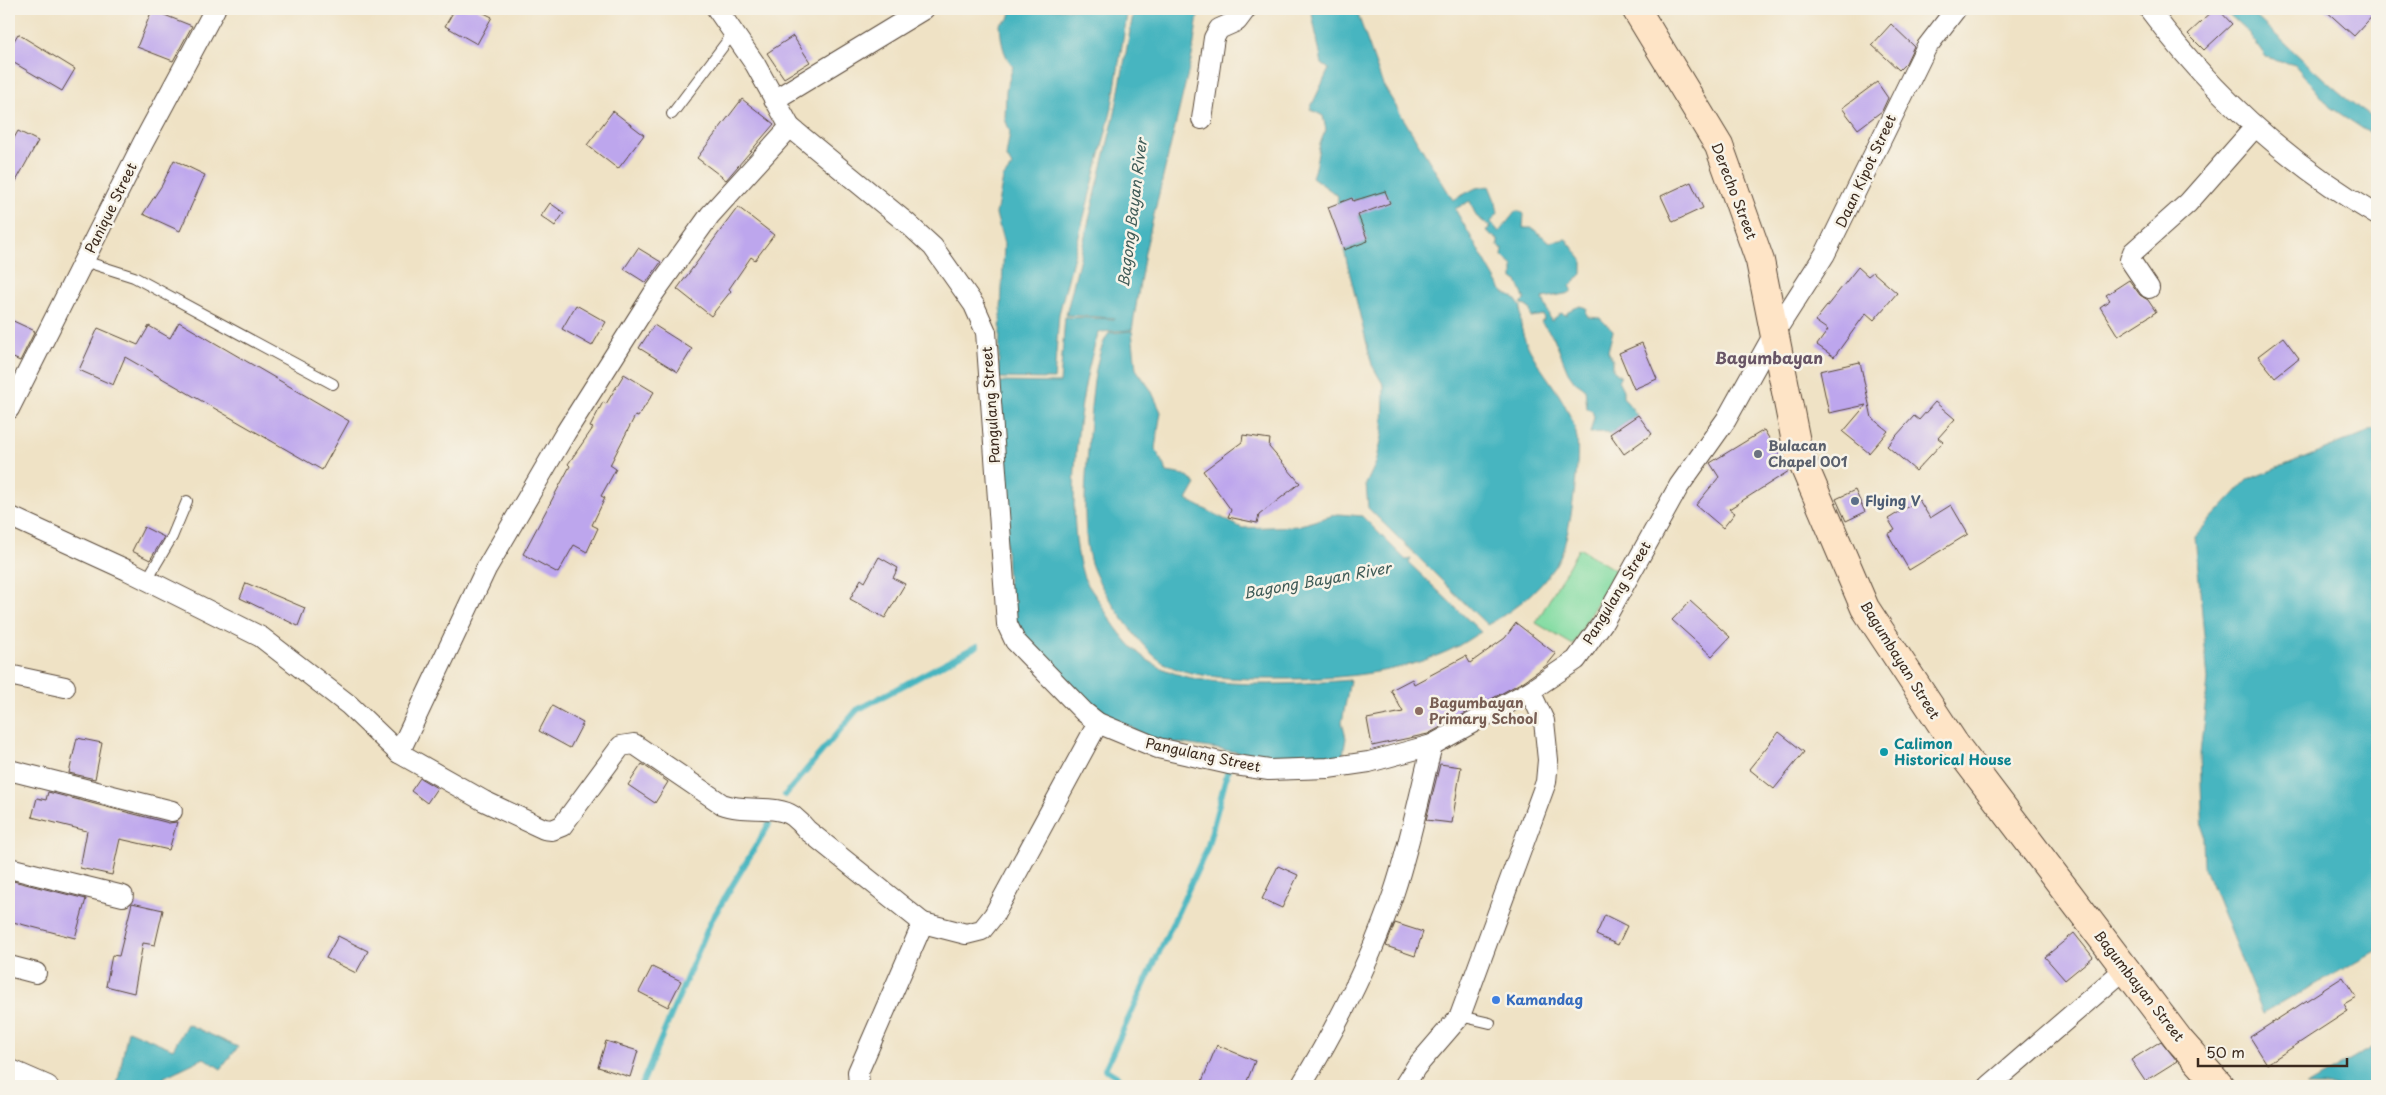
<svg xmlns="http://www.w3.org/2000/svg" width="2386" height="1095" font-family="'Playpen Sans',sans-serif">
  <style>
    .garden { fill: #82dca2; stroke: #5e8360 }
    .water { fill: #46b5c0; stroke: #40706f }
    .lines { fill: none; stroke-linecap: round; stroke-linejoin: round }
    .stream { stroke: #46b5c0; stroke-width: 6 }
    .building { fill: #bda6ed }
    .service-casing { stroke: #564637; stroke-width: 12 }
    .minor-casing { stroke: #564637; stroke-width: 22 }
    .secondary-casing { stroke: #564637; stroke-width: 30 }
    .service { stroke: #fff; stroke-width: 10 }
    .minor { stroke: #fff; stroke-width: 20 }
    .secondary { stroke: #fee4c6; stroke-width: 28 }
    .worship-dot { fill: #6b7280; stroke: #f7f3e8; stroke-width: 2 }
    .service-dot { fill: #5c6f8a; stroke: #f7f3e8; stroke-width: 2 }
    .education-dot { fill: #8d6e63; stroke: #f7f3e8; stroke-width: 2 }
    .culture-dot { fill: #0f9aa8; stroke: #f7f3e8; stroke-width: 2 }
    .shop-dot { fill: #3f7fe0; stroke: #f7f3e8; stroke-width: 2 }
    .labels { text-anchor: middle; stroke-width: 5; stroke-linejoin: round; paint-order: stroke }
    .street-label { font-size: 14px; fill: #3b2a1e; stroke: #f7f3e8 }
    .worship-label { font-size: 14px; font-weight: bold; fill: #5b616d; stroke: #f7f3e8; text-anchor: start }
    .service-label { font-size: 14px; font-weight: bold; fill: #4e5e75; stroke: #f7f3e8; text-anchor: start }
    .education-label { font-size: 14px; font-weight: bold; fill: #785e54; stroke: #f7f3e8; text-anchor: start }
    .culture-label { font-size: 14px; font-weight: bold; fill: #0d838f; stroke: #f7f3e8; text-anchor: start }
    .shop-label { font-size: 14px; font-weight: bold; fill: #366cbe; stroke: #f7f3e8; text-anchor: start }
    .water-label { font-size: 15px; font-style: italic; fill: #3f5b57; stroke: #f7f3e8 }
    .quarter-label { font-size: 16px; font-weight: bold; fill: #685566; stroke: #f7f3e8 }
  </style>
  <rect width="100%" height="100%" fill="#f7f3e8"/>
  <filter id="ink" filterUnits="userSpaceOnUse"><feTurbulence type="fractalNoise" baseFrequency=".02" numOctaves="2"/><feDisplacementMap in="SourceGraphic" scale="10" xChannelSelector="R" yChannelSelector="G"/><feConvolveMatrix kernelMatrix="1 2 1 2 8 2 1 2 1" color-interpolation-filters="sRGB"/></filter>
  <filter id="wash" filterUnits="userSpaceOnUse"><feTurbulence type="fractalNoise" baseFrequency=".0096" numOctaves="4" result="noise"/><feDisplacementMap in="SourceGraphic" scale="20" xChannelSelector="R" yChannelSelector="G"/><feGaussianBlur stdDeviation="1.12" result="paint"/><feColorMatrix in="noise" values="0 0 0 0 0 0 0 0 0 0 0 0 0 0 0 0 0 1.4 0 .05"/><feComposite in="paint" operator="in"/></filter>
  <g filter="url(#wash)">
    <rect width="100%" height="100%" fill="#efe2c5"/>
    <path class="garden" d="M1579,548L1615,570L1573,645L1536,623Z"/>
    <g class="water">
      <path d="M1012,9H1128L1111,112L1059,314L1054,379L998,378L1004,244L996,214L1003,178L1012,166L1006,156L1010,132L1005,119L1006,91L1013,66C1002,54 1001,39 1000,24L1009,19Z"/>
      <path d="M1134,9H1199L1192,56L1145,252L1132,330L1099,332C1078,389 1064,518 1083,575C1086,584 1094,593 1099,601C1117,631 1133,656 1166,670C1211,690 1301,684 1350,680L1342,722L1346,738L1342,761H1315L1256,755L1152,739L1084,702L1010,629L998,382L1060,383L1065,317L1114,319V318L1066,315L1115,113Z"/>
      <path d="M1311,9H1356L1383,85L1453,200L1476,188L1489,186L1496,203L1498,213L1491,222L1499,232L1516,211H1520L1524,214L1523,228H1532L1550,242L1566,239L1582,260V274L1570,286L1572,289L1570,293L1543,298L1551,321L1561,313L1566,315L1568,311L1580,306L1587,308L1586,313L1588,317L1600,318L1613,331L1608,351L1613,361V370L1621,377L1618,380L1623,390V397L1637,415L1610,434L1607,432L1590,433L1594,417L1592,411L1587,408L1585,389L1575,382L1568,372L1554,338L1541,322L1544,320L1543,315L1531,317L1530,309L1521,303L1525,300L1517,281L1513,279V266L1502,256L1503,249L1498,246V240L1486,231L1490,227L1476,216L1470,201L1455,209L1502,291L1515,299L1521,307C1514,347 1555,379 1569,414C1573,421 1576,431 1577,439C1580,463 1570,538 1559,559C1544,586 1514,611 1487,625L1368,508L1366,484L1376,463L1383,432L1384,386L1372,365L1344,250L1368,241L1358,215L1368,211L1363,198L1337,204L1338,196L1312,177C1319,159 1316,148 1326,130L1323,116L1310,109L1329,69L1322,64Z"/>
      <path d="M2223,9H2247C2290,46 2330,89 2377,121V138L2330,107L2295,65L2266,57L2247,31Z"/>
      <path d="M1132,331L1136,369L1151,390L1161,412L1155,448L1167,472L1185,475L1196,484L1187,500L1242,528L1297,526L1338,514L1362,516L1406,560L1411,559L1409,563L1481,632C1470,638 1460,646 1448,651C1400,673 1339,679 1286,679C1250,679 1208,680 1174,668C1157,662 1142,645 1132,631C1118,613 1103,592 1094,571C1081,543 1085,482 1088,451C1090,422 1092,355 1109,333Z"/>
      <path d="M2375,429L2377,432V950L2263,1014L2204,866L2200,754L2208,680L2195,536L2247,480Z"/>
      <path d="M187,1024L238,1047L221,1069L204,1058L164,1077L167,1086H117L128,1030L173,1049Z"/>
      <path d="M2377,1045V1086H2306Z"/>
    </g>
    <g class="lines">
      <g class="stream">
        <path d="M785,795L857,710L977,646"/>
        <path d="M641,1086L711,921L769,824"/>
        <path d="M1115,1086L1118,1077L1105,1069L1207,849L1229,766"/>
      </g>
    </g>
    <g id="blocks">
      <g class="building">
        <path d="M455,9H476L492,17L477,44L445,26Z"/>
        <path d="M2215,9H2218L2232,24L2204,50L2188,34Z"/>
        <path d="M2324,9H2377V11L2354,36Z"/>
        <path d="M152,10L192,26L173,61L137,47Z"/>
        <path d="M1891,24L1914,46L1906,63L1899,70L1872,45Z"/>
        <path d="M18,34L75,69L62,91L9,60V49Z"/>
        <path d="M793,36L810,62L784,78L767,53Z"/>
        <path d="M1877,82L1888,98L1882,111L1858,129L1842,108Z"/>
        <path d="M742,99L774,124L726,180L697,158Z"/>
        <path d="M613,111L644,135L618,169L587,145Z"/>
        <path d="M18,131L38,141L9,194V147Z"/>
        <path d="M174,160L205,175L180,231L143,214L162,185Z"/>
        <path d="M1691,182L1703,208L1673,222L1661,196Z"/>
        <path d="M1385,191L1390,203L1358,215L1368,241L1344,250L1328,207L1352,198L1353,201Z"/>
        <path d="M550,203L564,213L555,226L541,216Z"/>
        <path d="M738,207L774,235L755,260L751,257L729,289L731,291L711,316L677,289Z"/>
        <path d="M638,248L661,262L646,283L624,269Z"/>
        <path d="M1858,267L1868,276L1873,272L1897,293L1874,320L1866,313L1834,357L1817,345L1828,330L1815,321Z"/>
        <path d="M2129,280L2140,295L2148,300L2156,312L2118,336L2100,307L2110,300L2106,295Z"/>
        <path d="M576,305L606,322L592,346L562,329Z"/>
        <path d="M9,319L35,331L20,361L9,356Z"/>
        <path d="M179,322L349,421L322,470L125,357L113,385L79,370L98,328L138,345L149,326L170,338Z"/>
        <path d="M654,325L692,349L678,372L639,348Z"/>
        <path d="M2283,337L2299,358L2275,377L2258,356Z"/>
        <path d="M1642,343L1657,379L1634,389L1619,353Z"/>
        <path d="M1860,362L1872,418L1888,431L1869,453L1843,432L1866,405L1829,413L1820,371Z"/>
        <path d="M624,374L654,392L638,417L635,416L610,465L616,469L601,496L605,498L592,525L598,528L587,552L574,545L558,573L523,554L570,466L568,464L593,428L590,427L603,402L606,404Z"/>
        <path d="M1935,402L1955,419L1938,438L1943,442L1916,471L1887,446L1914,416L1919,420Z"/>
        <path d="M1638,415L1652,434L1624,454L1610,434Z"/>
        <path d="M1764,430L1789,471L1729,509L1735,513L1723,528L1696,505L1719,477L1710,463Z"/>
        <path d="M1243,435L1270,439L1269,447L1300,483L1259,515L1257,523L1228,517L1231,510L1203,471L1242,442Z"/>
        <path d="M1855,490L1865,512L1846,521L1836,499Z"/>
        <path d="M1919,500L1930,518L1951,505L1968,534L1909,570L1888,534L1895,530L1888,519Z"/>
        <path d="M144,527L164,537L150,560L132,551Z"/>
        <path d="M879,557L898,568L893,578L905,584L885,618L850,599L861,579L865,582Z"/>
        <path d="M246,583L305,608L298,626L240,598Z"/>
        <path d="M1690,601L1730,637L1712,656L1672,620Z"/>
        <path d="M1516,623L1556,654L1547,665L1524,681L1428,734L1372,746L1367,719L1403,712L1391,690L1412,679L1414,684L1466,656L1470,663L1505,638Z"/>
        <path d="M552,706L583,723L570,748L539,731Z"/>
        <path d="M1779,732L1804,752L1774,789L1749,769Z"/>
        <path d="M77,738L102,743L95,779L69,773Z"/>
        <path d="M642,764L668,782L655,803L628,785Z"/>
        <path d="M1440,764L1461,767L1452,823L1426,820Z"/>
        <path d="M420,778L437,788L427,803L411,791Z"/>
        <path d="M48,792L169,823L177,822L169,850L120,839L112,875L80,868L87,831L32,817L37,798L46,800Z"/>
        <path d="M1278,866L1298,875L1282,908L1262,899Z"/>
        <path d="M9,880L86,899L75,938L9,921Z"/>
        <path d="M132,903L163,910L155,945L143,943L134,993L106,986L112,955L119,956Z"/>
        <path d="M1605,915L1627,926L1618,945L1596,935Z"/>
        <path d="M1395,923L1423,932L1415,956L1386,946Z"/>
        <path d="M2074,933L2093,957L2065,980L2045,957Z"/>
        <path d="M338,936L368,951L356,973L326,958Z"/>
        <path d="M652,967L681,981L668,1007L639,992Z"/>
        <path d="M2343,977L2356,997L2344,1004L2348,1011L2267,1064L2250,1037Z"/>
        <path d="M606,1041L638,1051L630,1077L598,1067Z"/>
        <path d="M2161,1041L2177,1061L2145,1081L2131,1060Z"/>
        <path d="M1217,1045L1255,1061L1245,1086H1200Z"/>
      </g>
    </g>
  </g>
  <g filter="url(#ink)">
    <use href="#blocks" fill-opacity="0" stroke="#564637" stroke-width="1"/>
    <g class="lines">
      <defs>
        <g id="service">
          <path d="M672,114L734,32"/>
          <path d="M84,261L134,277L333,384"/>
          <path d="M146,581L172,537L187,501"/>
          <path d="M1460,1016L1490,1023"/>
        </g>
        <g id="minor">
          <path d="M717,9L755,64L790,127L908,224L933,247L974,305L986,332L1007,624L1015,641L1084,712L1098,723L1158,748L1229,764L1269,770L1328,768L1369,762L1432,745L1530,691L1576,660L1604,621L1679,486L1726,420L1775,332L1825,254L1926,48L1956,9"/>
          <path d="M2149,9C2212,94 2286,162 2377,215"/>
          <path d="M774,100L924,9"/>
          <path d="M1202,119L1214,38L1219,29L1237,21L1246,9"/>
          <path d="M2149,288L2130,260L2133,252L2188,203L2255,127"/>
          <path d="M9,409L143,143L215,9"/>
          <path d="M9,516L127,570L261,637L349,705L399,753L484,801L544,829L552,830L562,826L621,746L634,744L722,804C745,813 776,804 793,816C798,820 803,825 807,830L923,923"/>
          <path d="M9,675L65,687"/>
          <path d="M399,753L486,569L566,432L654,293L710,215L790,127"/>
          <path d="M9,770L172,811"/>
          <path d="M9,868L123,896"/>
          <path d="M9,966L36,973"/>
          <path d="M9,1069L48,1086"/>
          <path d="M859,1086L858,1072L923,923L966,934L982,930L994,915L1098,723"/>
          <path d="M1301,1086C1338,1025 1371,960 1394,892C1410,844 1420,793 1432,745"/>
          <path d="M1404,1086L1416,1067L1460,1016L1546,782L1548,760L1544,721L1530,691"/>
          <path d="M1989,1086L2125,969"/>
        </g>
        <path id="secondary" d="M1636,9L1719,146L1760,261L1798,452L1865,608L1954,743L2180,1041L2220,1086"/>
      </defs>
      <use href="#service" class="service-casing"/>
      <use href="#minor" class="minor-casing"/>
      <use href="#secondary" class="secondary-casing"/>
      <use href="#service" class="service"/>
      <use href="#minor" class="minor"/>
      <use href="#secondary" class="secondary"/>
    </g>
  </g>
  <circle class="worship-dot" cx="1758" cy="454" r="5"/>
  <circle class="service-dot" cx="1855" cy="501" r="5"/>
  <circle class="education-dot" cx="1419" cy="711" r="5"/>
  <circle class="culture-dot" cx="1884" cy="752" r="5"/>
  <circle class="shop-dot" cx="1496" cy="1000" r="5"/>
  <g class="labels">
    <g class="street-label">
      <text transform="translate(1866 171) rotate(-65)" y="5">Daan Kipot Street</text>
      <text transform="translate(1734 191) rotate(69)" y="5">Derecho Street</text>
      <text transform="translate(111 208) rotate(-64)" y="5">Panique Street</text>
      <text transform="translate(991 405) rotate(-94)" y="5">Pangulang Street</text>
      <text transform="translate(1617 593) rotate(-59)" y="5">Pangulang Street</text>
      <text transform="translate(1900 660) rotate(58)" y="5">Bagumbayan Street</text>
      <text transform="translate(1203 755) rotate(12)" y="5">Pangulang Street</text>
      <text transform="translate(2139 986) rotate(52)" y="5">Bagumbayan Street</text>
    </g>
    <g class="worship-label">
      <text x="1768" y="451">Bulacan<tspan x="1768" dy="16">Chapel 001</tspan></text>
    </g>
    <g class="service-label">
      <text x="1865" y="506">Flying V</text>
    </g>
    <g class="education-label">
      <text x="1429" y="708">Bagumbayan<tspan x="1429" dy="16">Primary School</tspan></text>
    </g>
    <g class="culture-label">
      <text x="1894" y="749">Calimon<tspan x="1894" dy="16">Historical House</tspan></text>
    </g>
    <g class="shop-label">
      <text x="1506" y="1005">Kamandag</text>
    </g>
    <g class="water-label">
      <text transform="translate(1133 213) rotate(-83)" y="5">Bagong Bayan River</text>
      <text transform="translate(1317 581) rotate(-10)" y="5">Bagong Bayan River</text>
    </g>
    <g class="quarter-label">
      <text x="1769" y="364">Bagumbayan</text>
    </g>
  </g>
  <rect width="2386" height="1095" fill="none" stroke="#f7f3e8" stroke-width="30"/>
  <path d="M2198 1058v8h149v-8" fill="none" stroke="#3b2a1e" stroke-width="2.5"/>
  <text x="2206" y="1058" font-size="15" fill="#3b2a1e" stroke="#f7f3e8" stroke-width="4" paint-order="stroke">50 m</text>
</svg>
